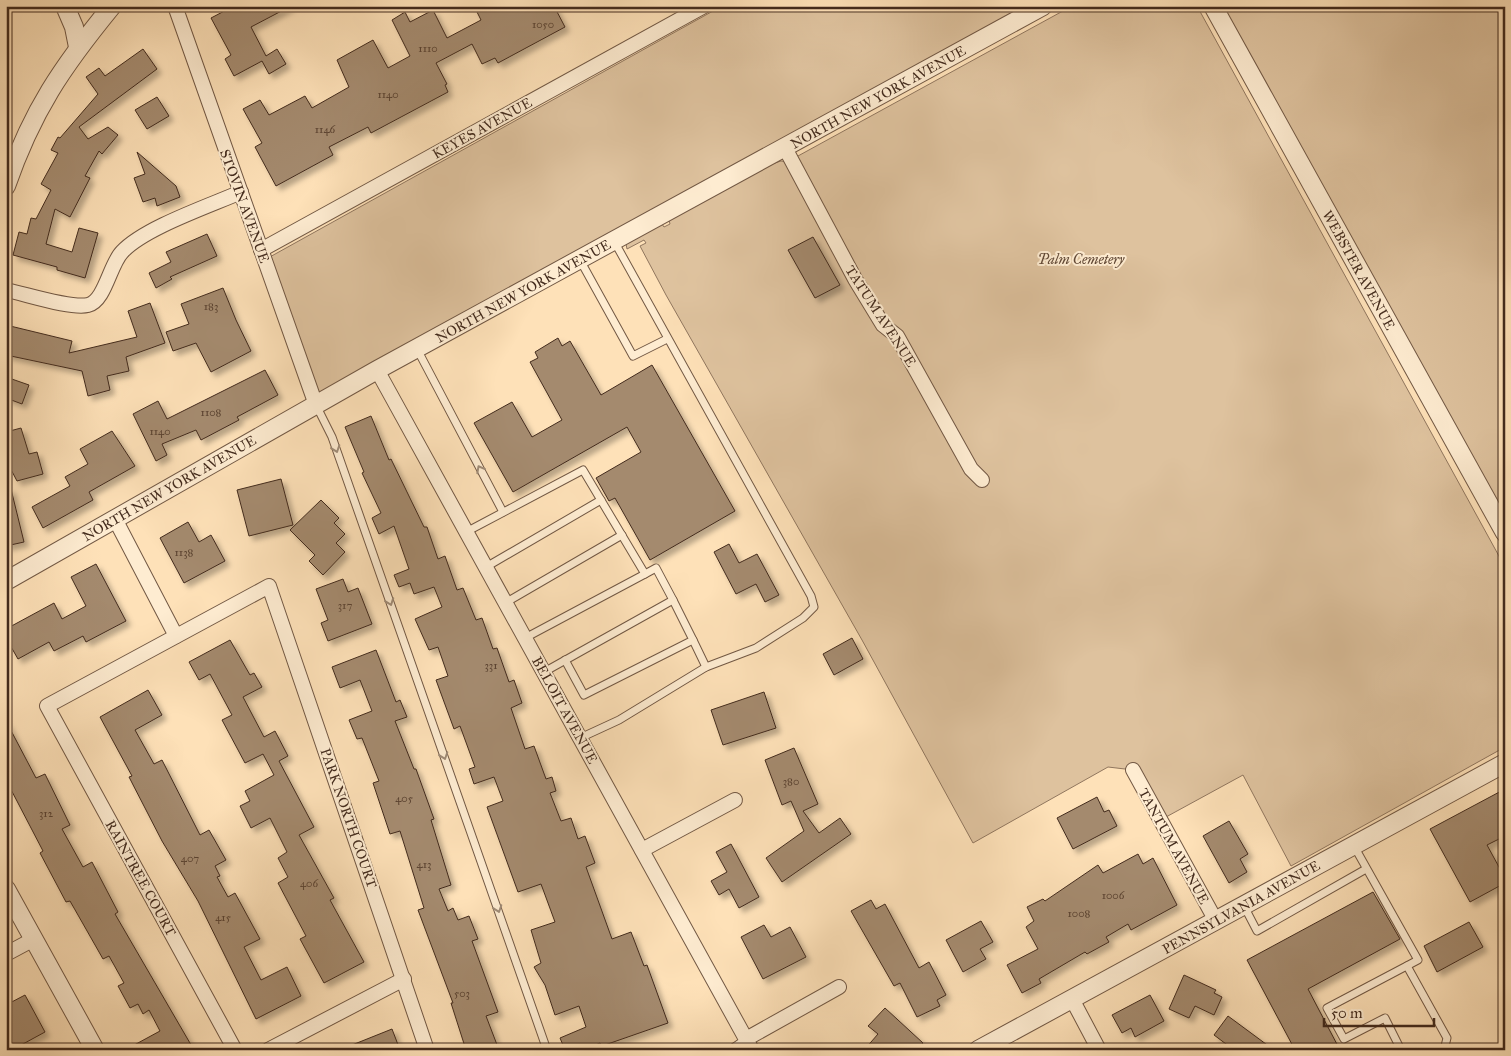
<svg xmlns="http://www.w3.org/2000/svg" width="1511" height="1056" font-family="'IM FELL Great Primer',serif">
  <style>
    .green { fill: #dec29e; stroke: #90765e }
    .building { fill: #a48a6e; stroke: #432b1d; filter: url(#shadow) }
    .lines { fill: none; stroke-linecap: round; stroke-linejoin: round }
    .service-casing { stroke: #725844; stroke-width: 9 }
    .minor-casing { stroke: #725844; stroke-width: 16 }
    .tertiary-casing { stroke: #725844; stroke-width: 20 }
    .service { stroke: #feecd1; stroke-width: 7 }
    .minor { stroke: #feecd1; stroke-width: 14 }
    .tertiary { stroke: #feecd1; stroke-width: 18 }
    .rail { stroke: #432b1d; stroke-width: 4; stroke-dasharray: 9 9; stroke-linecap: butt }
    .oneway { stroke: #a08c77 }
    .labels { text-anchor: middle; stroke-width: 4; stroke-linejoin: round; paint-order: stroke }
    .number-label { font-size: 11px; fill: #5b4331 }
    .street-label { font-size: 14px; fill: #432b1d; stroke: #feecd1 }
    .park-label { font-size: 14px; font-style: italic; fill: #624937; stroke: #feecd1 }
  </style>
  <defs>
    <filter id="shadow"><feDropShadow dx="4.5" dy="4.5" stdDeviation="2.5" flood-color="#0004"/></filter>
  </defs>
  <rect width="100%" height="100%" fill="#fee1b8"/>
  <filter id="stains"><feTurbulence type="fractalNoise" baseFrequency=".004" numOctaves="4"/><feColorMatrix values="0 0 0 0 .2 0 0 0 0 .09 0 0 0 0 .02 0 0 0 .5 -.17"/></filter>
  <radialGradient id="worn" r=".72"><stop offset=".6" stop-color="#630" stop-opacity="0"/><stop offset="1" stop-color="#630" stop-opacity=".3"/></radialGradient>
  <g class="green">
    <path d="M722,6H1037L316,395L268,258Z"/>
    <path d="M1072,6H1197L1505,567V747L1291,866L1243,775L1166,817L1135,763L1125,769L1108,767L973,843L862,640L666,295L640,246L646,243L644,240L627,249L626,244L662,224L664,227L670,224L669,220L772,164L781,161L787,162Z"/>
    <path d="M1223,6H1505V517Z"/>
  </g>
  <g class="building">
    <path d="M234,6H291L251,27L266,56L277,49L286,64L269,74L262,61L234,76L225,59L231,55L211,18Z"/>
    <path d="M474,6H554L565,27L498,63L495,58L482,64L472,44L436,63L447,84L445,85L448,92L371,133L368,127L329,147L333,155L276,186L255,147L262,143L243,109L260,100L269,115L305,96L312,108L349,87L337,60L373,40L388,68L410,56L392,20L405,12L410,22L433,10L447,38L481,20Z"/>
    <path d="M143,49L157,69L79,127L88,139L108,127L118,135L102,154L99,151L85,176L90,178L70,217L55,209L46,244L72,252L79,228L98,233L85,278L57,270V267L13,255L19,232L27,234L31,218L36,219L51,190L41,184L58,153L51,150L58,137L60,138L98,94L86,77L99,68L105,76Z"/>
    <path d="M157,97L169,116L147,129L135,110Z"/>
    <path d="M137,152L176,186L180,197L157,206L155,198L143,202L134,178L145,174Z"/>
    <path d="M207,234L217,256L170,277L172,279L156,288L149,273L171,262L166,252Z"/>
    <path d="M813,237L840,285L815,298L788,250Z"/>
    <path d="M223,288L236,320L251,351L211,372L196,343L173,351L166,332L189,324L181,304Z"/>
    <path d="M150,303L165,343L126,357L129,371L107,376L110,390L88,396L82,371L6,355V325L72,341L69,353L137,337L128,311Z"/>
    <path d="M558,338L562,346L570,341L601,395L652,365L735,511L650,560L615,498L609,501L596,478L641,452L627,427L513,492L474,423L512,402L532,437L562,420L530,362L538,358L535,352Z"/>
    <path d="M265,370L278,395L237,417L239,420L201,440L196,430L162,444L167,455L156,461L133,414L158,401L167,419Z"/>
    <path d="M6,377L29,385L22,404L6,398Z"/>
    <path d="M371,416L389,460L391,459L424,527H427L438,559L445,556L457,590L463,588L476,620L482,618L493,649L497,648L509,682L514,680L522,703L511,708L525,749L534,746L546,779L552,777L556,791L550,793L561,821L571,818L578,839L585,836L595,863L586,867L612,939L631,932L644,966L647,965L668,1023L602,1046L600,1043L585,1050H565L560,1038L586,1027L579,1006L555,1015L545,985L534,967L541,963L531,930L555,922L541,884L518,892L487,807L503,801L494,777L474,784L469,769L475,767L460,726L454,729L436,680L448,676L438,647L429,650L415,619L442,607L434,587L414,594L410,583L399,587L394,575L409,569L394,526L379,534L372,518L381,513L362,473L364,472L345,427Z"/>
    <path d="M21,428L29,454L37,452L43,474L17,481L6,460V432Z"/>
    <path d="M112,431L135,466L89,492L93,500L43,528L32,507L70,486L65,477L88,464L80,449Z"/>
    <path d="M281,479L293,525L249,536L237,490Z"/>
    <path d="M6,489H11L24,542L6,546Z"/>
    <path d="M321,500L339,518L334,523L345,534L336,543L345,552L323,575L309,561L315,555L290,530Z"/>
    <path d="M188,522L199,542L211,535L225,561L184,583L160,538Z"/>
    <path d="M729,544L739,563L757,554L779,595L765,602L756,584L736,594L714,552Z"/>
    <path d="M96,564L126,621L86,642L83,636L54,651L49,642L18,659L6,638V629L54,603L62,619L86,606L71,577Z"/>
    <path d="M343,579L348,592L358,588L372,624L328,641L321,623L328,620L316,589Z"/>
    <path d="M852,638L863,659L834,675L823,654Z"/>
    <path d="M230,640L250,675L254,673L262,687L243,697L264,737L275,731L288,756L279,761L314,827L299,835L334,898L330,900L364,962L324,983L300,939L306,936L278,883L288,877L278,858L287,852L270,818L251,828L240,806L250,801L245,791L274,775L263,754L245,763L222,720L232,715L210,674L199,680L189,662Z"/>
    <path d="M376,650L396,702L400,700L407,717L395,721L414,769H416L434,819L431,820L451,885L439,889L448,911L453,908L458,920L469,916L478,939L472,941L498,1012L486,1016L499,1050H466L451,1003H453L418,910L424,908L400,831L390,834L373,783L379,781L362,738L357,739L349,720L372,711L360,680L340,688L332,667Z"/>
    <path d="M148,690L162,715L135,730L154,764L162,760L200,835L209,830L226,860L215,866L220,876L217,877L228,897L235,893L260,939L244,947L261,980L287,967L301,996L256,1019L198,901L162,841L129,777L132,776L100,717Z"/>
    <path d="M764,692L776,728L723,745L711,710Z"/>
    <path d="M6,721L36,778L45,774L70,825L62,829L83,867L92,862L118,912L115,914L194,1050H125L160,1031L149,1010L143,1014L138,1004L130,1008L118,986L124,983L109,956L103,959L70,901L66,902L40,853L43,851L6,780Z"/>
    <path d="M794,748L818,804L803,811L819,833L840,818L851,834L782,882L766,858L804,831L791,801L782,805L765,760Z"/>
    <path d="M1505,789V836L1487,845L1505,878V883L1470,902L1430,829Z"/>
    <path d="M1097,797L1104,812L1109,810L1117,826L1073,849L1057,818Z"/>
    <path d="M1229,821L1248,854L1240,859L1247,872L1229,883L1203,836Z"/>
    <path d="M731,844L759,897L739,908L729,889L719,895L711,881L727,872L716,852Z"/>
    <path d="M1138,854L1143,864L1153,858L1177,905L1131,930L1128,924L1106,937L1109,942L1087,954L1085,952L1039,979L1041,983L1022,993L1007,965L1038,949L1026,927L1034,921L1027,907L1043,899L1045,901L1098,865L1103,873Z"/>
    <path d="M1373,892L1400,939L1308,989L1340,1050H1295L1247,960Z"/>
    <path d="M871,900L876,909L885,904L919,968L929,962L946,995L937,1000L940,1006L917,1017L900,983L894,986L851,911Z"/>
    <path d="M981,921L993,942L980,949L986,959L963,972L946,940Z"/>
    <path d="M1469,922L1483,947L1437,972L1424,946Z"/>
    <path d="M764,925L771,937L790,927L806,957L763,979L741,937Z"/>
    <path d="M1184,975L1216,990L1214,993L1222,997L1214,1015L1195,1006L1189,1018L1169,1009Z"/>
    <path d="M25,995L45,1032L12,1050H6V1005Z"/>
    <path d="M1150,995L1164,1021L1135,1037L1131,1028L1122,1033L1112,1015Z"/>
    <path d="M885,1008L923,1043L916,1050H864L878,1034L868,1026Z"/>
    <path d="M1228,1016L1274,1050H1234L1214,1035Z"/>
    <path d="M392,1029L400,1050H342V1049Z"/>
  </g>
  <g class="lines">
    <defs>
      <g id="service">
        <path d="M580,260L633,356L667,339"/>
        <path d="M417,349L503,512"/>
        <path d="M316,405L332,437L547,1050"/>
        <path d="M466,532L583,470L645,574L656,568L673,600L544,672"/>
        <path d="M486,567L601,500"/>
        <path d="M505,603L622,535"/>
        <path d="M525,638L645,574"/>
        <path d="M693,640L706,667"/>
        <path d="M565,660L584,695L693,640L673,600"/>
        <path d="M580,738L619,720L706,667L756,648L803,618L814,607L811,596L614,241"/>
        <path d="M1354,846L1418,960L1327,1008L1344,1039L1385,1018L1401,1050"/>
        <path d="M1244,906L1257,931L1366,869"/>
        <path d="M1407,966L1447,1038L1444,1050"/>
        <path d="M730,1050L746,1039"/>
      </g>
      <g id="minor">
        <path d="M175,6L316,405"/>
        <path d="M785,148L855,279L883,325L897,336L971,469L982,480"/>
        <path d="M261,250L704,6"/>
        <path d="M6,290C26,294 71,309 88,305C105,301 110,264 122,252C144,228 209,206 241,192"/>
        <path d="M377,370L752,1050"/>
        <path d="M115,519L176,636"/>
        <path d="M1133,770L1216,921"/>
        <path d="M642,850L735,800"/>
        <path d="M6,954L34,939"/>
        <path d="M1072,999L1099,1050"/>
        <path d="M746,1039L839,987"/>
        <path d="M235,1050L47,706L269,586L427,1050"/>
        <path d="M268,1050L404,979"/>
      </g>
      <g id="tertiary">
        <path d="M65,6L74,27L78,47"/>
        <path d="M1213,6L1505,533"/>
        <path d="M6,186C32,111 62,67 112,6"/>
        <path d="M6,581L377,370L1043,6"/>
        <path d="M6,889L95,1050"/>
        <path d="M978,1050L1505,763"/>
      </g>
    </defs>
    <use href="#service" class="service-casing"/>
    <use href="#minor" class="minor-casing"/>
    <use href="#tertiary" class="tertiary-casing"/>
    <use href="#service" class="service"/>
    <use href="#minor" class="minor"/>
    <use href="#tertiary" class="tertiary"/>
    <path class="rail" d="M1500,1050L1505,1031"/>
  </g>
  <defs><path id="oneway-chevron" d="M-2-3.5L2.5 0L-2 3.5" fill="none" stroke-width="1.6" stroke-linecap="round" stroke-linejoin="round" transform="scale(1.25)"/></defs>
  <g class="oneway">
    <use href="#oneway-chevron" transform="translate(336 449) rotate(71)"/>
    <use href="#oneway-chevron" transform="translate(480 469) rotate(-118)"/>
    <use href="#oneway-chevron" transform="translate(390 602) rotate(70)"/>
    <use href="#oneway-chevron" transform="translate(444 756) rotate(71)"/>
    <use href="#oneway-chevron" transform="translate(498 909) rotate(71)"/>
  </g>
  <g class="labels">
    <g class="number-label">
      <text x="543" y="28">1050</text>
      <text x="428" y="52">1110</text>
      <text x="388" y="98">1140</text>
      <text x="325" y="133">1146</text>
      <text x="211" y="310">183</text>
      <text x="211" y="416">1108</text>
      <text x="160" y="435">1140</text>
      <text x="184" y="556">1138</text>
      <text x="345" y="609">317</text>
      <text x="491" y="669">331</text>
      <text x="791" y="785">380</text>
      <text x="404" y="802">405</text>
      <text x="46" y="817">312</text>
      <text x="190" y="862">407</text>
      <text x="424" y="868">413</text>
      <text x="309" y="887">406</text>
      <text x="1113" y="899">1006</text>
      <text x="1079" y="917">1008</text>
      <text x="223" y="921">415</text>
      <text x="462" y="997">503</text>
    </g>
    <g class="street-label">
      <text transform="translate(878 97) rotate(-29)" y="5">NORTH NEW YORK AVENUE</text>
      <text transform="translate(482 128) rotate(-29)" y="5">KEYES AVENUE</text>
      <text transform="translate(245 206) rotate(70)" y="5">STOVIN AVENUE</text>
      <text transform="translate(1359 270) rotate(61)" y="5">WEBSTER AVENUE</text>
      <text transform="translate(523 291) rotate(-29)" y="5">NORTH NEW YORK AVENUE</text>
      <text transform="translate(881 316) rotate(57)" y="5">TATUM AVENUE</text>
      <text transform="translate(169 488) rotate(-30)" y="5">NORTH NEW YORK AVENUE</text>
      <text transform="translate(565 710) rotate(61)" y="5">BELOIT AVENUE</text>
      <text transform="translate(349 818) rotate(71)" y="5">PARK NORTH COURT</text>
      <text transform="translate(1174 846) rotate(61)" y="5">TANTUM AVENUE</text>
      <text transform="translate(141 878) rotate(61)" y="5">RAINTREE COURT</text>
      <text transform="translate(1241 907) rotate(-29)" y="5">PENNSYLVANIA AVENUE</text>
    </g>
    <g class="park-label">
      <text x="1081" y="264">Palm Cemetery</text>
    </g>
  </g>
  <rect width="1511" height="1056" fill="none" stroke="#fee1b8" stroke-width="25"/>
  <rect x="8" y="8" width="1496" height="1041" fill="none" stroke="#432b1d" stroke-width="2.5"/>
  <rect x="12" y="12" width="1486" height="1031" fill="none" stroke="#432b1d"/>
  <path d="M1324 1018v8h110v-8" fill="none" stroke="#432b1d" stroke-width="2.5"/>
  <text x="1331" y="1018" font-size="15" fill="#432b1d" stroke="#feecd1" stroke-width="4" paint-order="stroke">50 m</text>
  <rect width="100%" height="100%" filter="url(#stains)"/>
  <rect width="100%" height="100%" fill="url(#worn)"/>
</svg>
